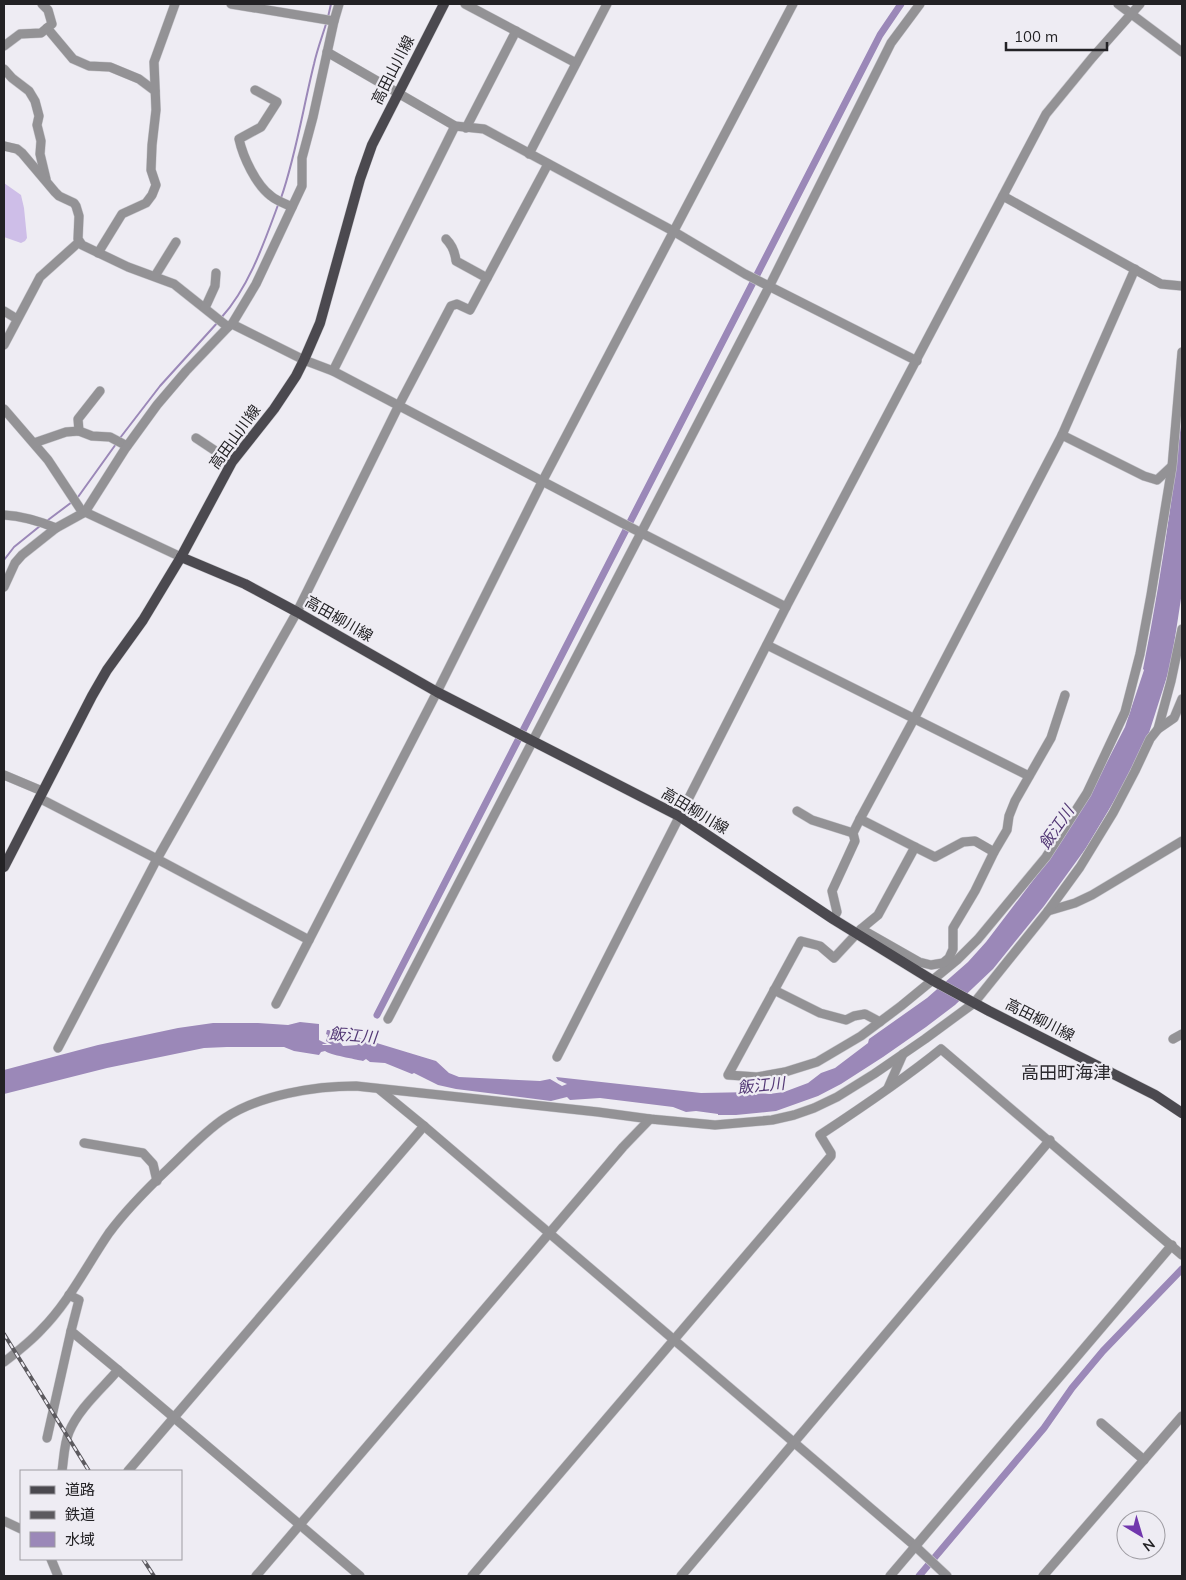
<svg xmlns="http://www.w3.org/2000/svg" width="1186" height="1580" font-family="Mulish,'Noto Sans JP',sans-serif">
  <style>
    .green { fill: #cebee8 }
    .water { fill: #9b88b8 }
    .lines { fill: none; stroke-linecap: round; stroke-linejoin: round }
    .stream { stroke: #9b88b8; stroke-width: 2 }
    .canal { stroke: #9b88b8; stroke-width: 7 }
    .minor-casing { stroke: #c9c8ce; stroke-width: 10 }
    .major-casing { stroke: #c9c8ce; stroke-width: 11 }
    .minor { stroke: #939295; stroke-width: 9 }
    .major { stroke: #4b494f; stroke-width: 10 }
    .rail-casing { stroke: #5c5a5f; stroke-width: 4 }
    .rail { stroke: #eeecf3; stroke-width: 2; stroke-dasharray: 5.5; stroke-linecap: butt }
    .labels { text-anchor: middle; stroke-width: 4.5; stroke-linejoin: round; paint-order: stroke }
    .street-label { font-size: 15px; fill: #232225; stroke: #eeecf3 }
    .water-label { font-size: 16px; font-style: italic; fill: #543976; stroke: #eeecf3 }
    .quarter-label { font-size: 18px; fill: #2b292e; stroke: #eeecf3 }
  </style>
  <rect width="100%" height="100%" fill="#eeecf3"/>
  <path class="green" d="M4,183L21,195L24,208L27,238L25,241L21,243L4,237Z"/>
  <path class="water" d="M1182,416V592L1171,664L1148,736L1120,791L1086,848L1044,906L993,969L955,1005L926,1027L883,1057L841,1084L818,1096L776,1111L736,1115H718V1114L696,1111L686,1112L673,1107L600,1098L570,1100L567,1097L551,1101L456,1089L438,1085L414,1073L412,1074L385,1063L370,1062L366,1059L363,1061C355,1059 330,1055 325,1051L321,1052L319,1055L294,1051L284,1047H227L204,1048L107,1068L4,1094V1070L98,1045L178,1028L213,1023H258L288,1025L300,1022L319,1024V1040L327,1044H322L323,1045H332L326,1041L328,1035L326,1034L327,1030H330L343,1046L358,1045L351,1036L345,1033L347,1034L436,1061L449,1073L459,1077L540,1081L550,1079L562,1086L567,1084L558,1080L556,1077L701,1093L753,1092L769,1094L784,1092L808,1083L821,1073L835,1068L868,1043L869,1039L927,998L968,962L986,942L1050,858L1091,793L1125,727L1144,670L1143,669C1160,585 1172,501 1182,416Z"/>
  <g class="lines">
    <g class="stream">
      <path d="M328,17L331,4"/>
      <path d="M281,198C296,155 303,108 314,64C317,50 322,37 326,24"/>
      <path d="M221,318C249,287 264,243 278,205"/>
      <path d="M120,438L160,386L218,322"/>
      <path d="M78,497L116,444"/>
      <path d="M48,520L72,502"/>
      <path d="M4,560L14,547L40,526"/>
    </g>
    <g class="canal">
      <path d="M377,1015L880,35L901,4"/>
      <path d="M919,1576L1044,1428L1072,1388L1103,1351L1182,1269"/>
    </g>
    <defs>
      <g id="minor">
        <path d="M231,4L334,21"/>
        <path d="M465,4L576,63"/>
        <path d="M1118,4L1182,52"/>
        <path d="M47,28L73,59L89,66L110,67L139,79L155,91"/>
        <path d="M4,46L20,34L41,33L52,24L48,10L42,4"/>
        <path d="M327,52L455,126L484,129L673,231L745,274L917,361"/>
        <path d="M4,69L12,78L29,91L35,101L39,116L37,125L41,141L40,154L46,179"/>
        <path d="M255,90L277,102L261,127L239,139C243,157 256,185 271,196C277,201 286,204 292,207"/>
        <path d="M466,128L516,31"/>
        <path d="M4,146L17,149L22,153L55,192L59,196L74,203L76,206L79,216L78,239L82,245L128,267L174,284L228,327"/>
        <path d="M529,154L607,4"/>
        <path d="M1003,196L1161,284L1182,286"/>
        <path d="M446,239C452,245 455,252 456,261L487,278"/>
        <path d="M98,253L122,214L146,203L152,195L156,185L151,170L152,145L156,110L154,62L175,4"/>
        <path d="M1135,269L1062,435L914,719L860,819L915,847L878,915L861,929L834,958L820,946L801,941L728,1075L757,1077L785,1072L817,1062L861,1036L901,1006L957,960L978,939L1046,857L1087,793L1125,712L1140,654L1151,595L1172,467L1182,352"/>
        <path d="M155,276L176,242"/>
        <path d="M205,308L215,286L216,273"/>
        <path d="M4,311L17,319"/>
        <path d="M232,324L304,360L333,371L622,523L786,607"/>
        <path d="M4,345L40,277L79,242"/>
        <path d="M333,371L455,126"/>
        <path d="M4,409L48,460L83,513"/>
        <path d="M79,431L78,419L100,391"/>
        <path d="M1062,435L1144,476L1157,480L1171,467"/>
        <path d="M196,438L232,462"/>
        <path d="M34,443L66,432L79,431L92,436L110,437L127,446"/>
        <path d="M85,512L181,557"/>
        <path d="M4,515C22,516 39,521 56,528"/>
        <path d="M4,587L15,563L22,555L56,528L85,512L125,449L157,405L186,371L228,327L232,324L256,284L302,186V158L313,117L334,21L339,4"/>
        <path d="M767,645L1029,776"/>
        <path d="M1158,729L1171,681L1182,629"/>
        <path d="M4,775L42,791"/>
        <path d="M39,798L157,859L309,940"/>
        <path d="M797,811L812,820L853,833"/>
        <path d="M915,847L935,857L963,842L975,841L994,852"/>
        <path d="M1048,911L1075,903L1092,895L1182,841"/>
        <path d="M833,919L837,912L832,891L855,841L853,833L860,819"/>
        <path d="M861,929L919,962L931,965L943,963L949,958L953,949V928L975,891L994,852L1007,830L1009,816L1015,801L1051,738L1065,695"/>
        <path d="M774,990L820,1013L846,1020L854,1016L865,1014L880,1022"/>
        <path d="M276,1004L437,692L542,482L793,4"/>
        <path d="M388,1019L769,287L891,43L920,4"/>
        <path d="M1173,1039L1182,1034"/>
        <path d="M58,1048L157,859L297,612L399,405L451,306L457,304L470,310L548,164"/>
        <path d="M557,1057L786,607L1046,114L1092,58L1140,4"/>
        <path d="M888,1088L903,1054"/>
        <path d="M380,1090L424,1126L915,1546L947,1576"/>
        <path d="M84,1143L143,1153L153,1164L157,1181"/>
        <path d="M69,1295L79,1300L71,1331L118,1370L360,1576"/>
        <path d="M4,1362C17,1352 30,1342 41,1330C69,1302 87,1265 109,1233C126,1210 147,1189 168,1169C186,1152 204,1132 225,1118C259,1095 315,1086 356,1086L598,1112L650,1119L715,1125L772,1120L794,1115L814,1108L837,1097L874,1074L925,1039L974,1003L1048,911L1080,867L1113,813L1135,771L1150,739L1158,729L1174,718L1182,699"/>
        <path d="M1101,1423L1144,1460"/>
        <path d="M47,1438L71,1331"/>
        <path d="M62,1471C64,1458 64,1444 69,1432C79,1408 102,1389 118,1370"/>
        <path d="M128,1471L424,1126"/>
        <path d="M4,1521L21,1529"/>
        <path d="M51,1559L58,1576"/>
        <path d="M256,1576L623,1147L650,1119"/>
        <path d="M472,1576L831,1156V1153L820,1135C861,1108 903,1080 941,1049L1182,1255"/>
        <path d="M681,1576L1050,1140"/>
        <path d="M890,1576L1172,1245"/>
        <path d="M1043,1576L1182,1416"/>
      </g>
      <g id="major">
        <path d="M181,557L245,584L297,612L437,692L679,816L833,919L932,980L989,1011L1155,1095L1182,1113"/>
        <path d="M4,867L92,696L107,670L143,620L181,557L232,462L274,409L296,376L304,360L320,323L360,179L372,145L444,4"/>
      </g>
    </defs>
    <use href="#minor" class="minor-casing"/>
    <use href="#major" class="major-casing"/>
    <use href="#minor" class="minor"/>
    <use href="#major" class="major"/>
    <defs>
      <g id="rail">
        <path d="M4,1334L89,1471"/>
        <path d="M143,1559L154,1576"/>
      </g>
    </defs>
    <use href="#rail" class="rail-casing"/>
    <use href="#rail" class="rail"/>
  </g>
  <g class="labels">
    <g class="street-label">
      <text transform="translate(393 70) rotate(-63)" y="5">高田山川線</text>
      <text transform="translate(235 437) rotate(-54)" y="5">高田山川線</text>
      <text transform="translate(339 619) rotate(30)" y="5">高田柳川線</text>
      <text transform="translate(695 811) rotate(31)" y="5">高田柳川線</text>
      <text transform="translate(1040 1020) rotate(27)" y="5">高田柳川線</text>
    </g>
    <g class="water-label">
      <text transform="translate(1056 827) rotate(-56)" y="6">飯江川</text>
      <text transform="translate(353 1035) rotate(5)" y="6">飯江川</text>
      <text transform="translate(761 1085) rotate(-6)" y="6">飯江川</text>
    </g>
    <g class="quarter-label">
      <text x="1066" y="1079">高田町海津</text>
    </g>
  </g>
  <rect width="1186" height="1580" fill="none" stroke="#232225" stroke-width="10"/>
  <rect x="20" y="1470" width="162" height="90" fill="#eeecf3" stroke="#9d9ba1"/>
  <rect x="30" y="1486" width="25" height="8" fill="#4b494f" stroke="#9d9ba1"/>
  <text x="65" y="1495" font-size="15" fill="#232225">道路</text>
  <rect x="30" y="1511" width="25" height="8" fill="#5c5a5f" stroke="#9d9ba1"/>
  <text x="65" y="1520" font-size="15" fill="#232225">鉄道</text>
  <rect x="30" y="1532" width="25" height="15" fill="#9b88b8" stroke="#9d9ba1"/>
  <text x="65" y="1545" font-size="15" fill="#232225">水域</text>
  <g transform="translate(1141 1535) rotate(142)"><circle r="24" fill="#eeecf3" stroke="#9d9ba1"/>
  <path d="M0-4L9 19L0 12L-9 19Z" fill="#7137ad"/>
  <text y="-8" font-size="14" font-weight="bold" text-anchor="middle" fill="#232225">N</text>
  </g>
  <path d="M1006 42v8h101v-8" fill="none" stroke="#232225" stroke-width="2.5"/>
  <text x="1014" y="42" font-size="15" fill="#232225" stroke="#eeecf3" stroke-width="4" paint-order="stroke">100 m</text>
</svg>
